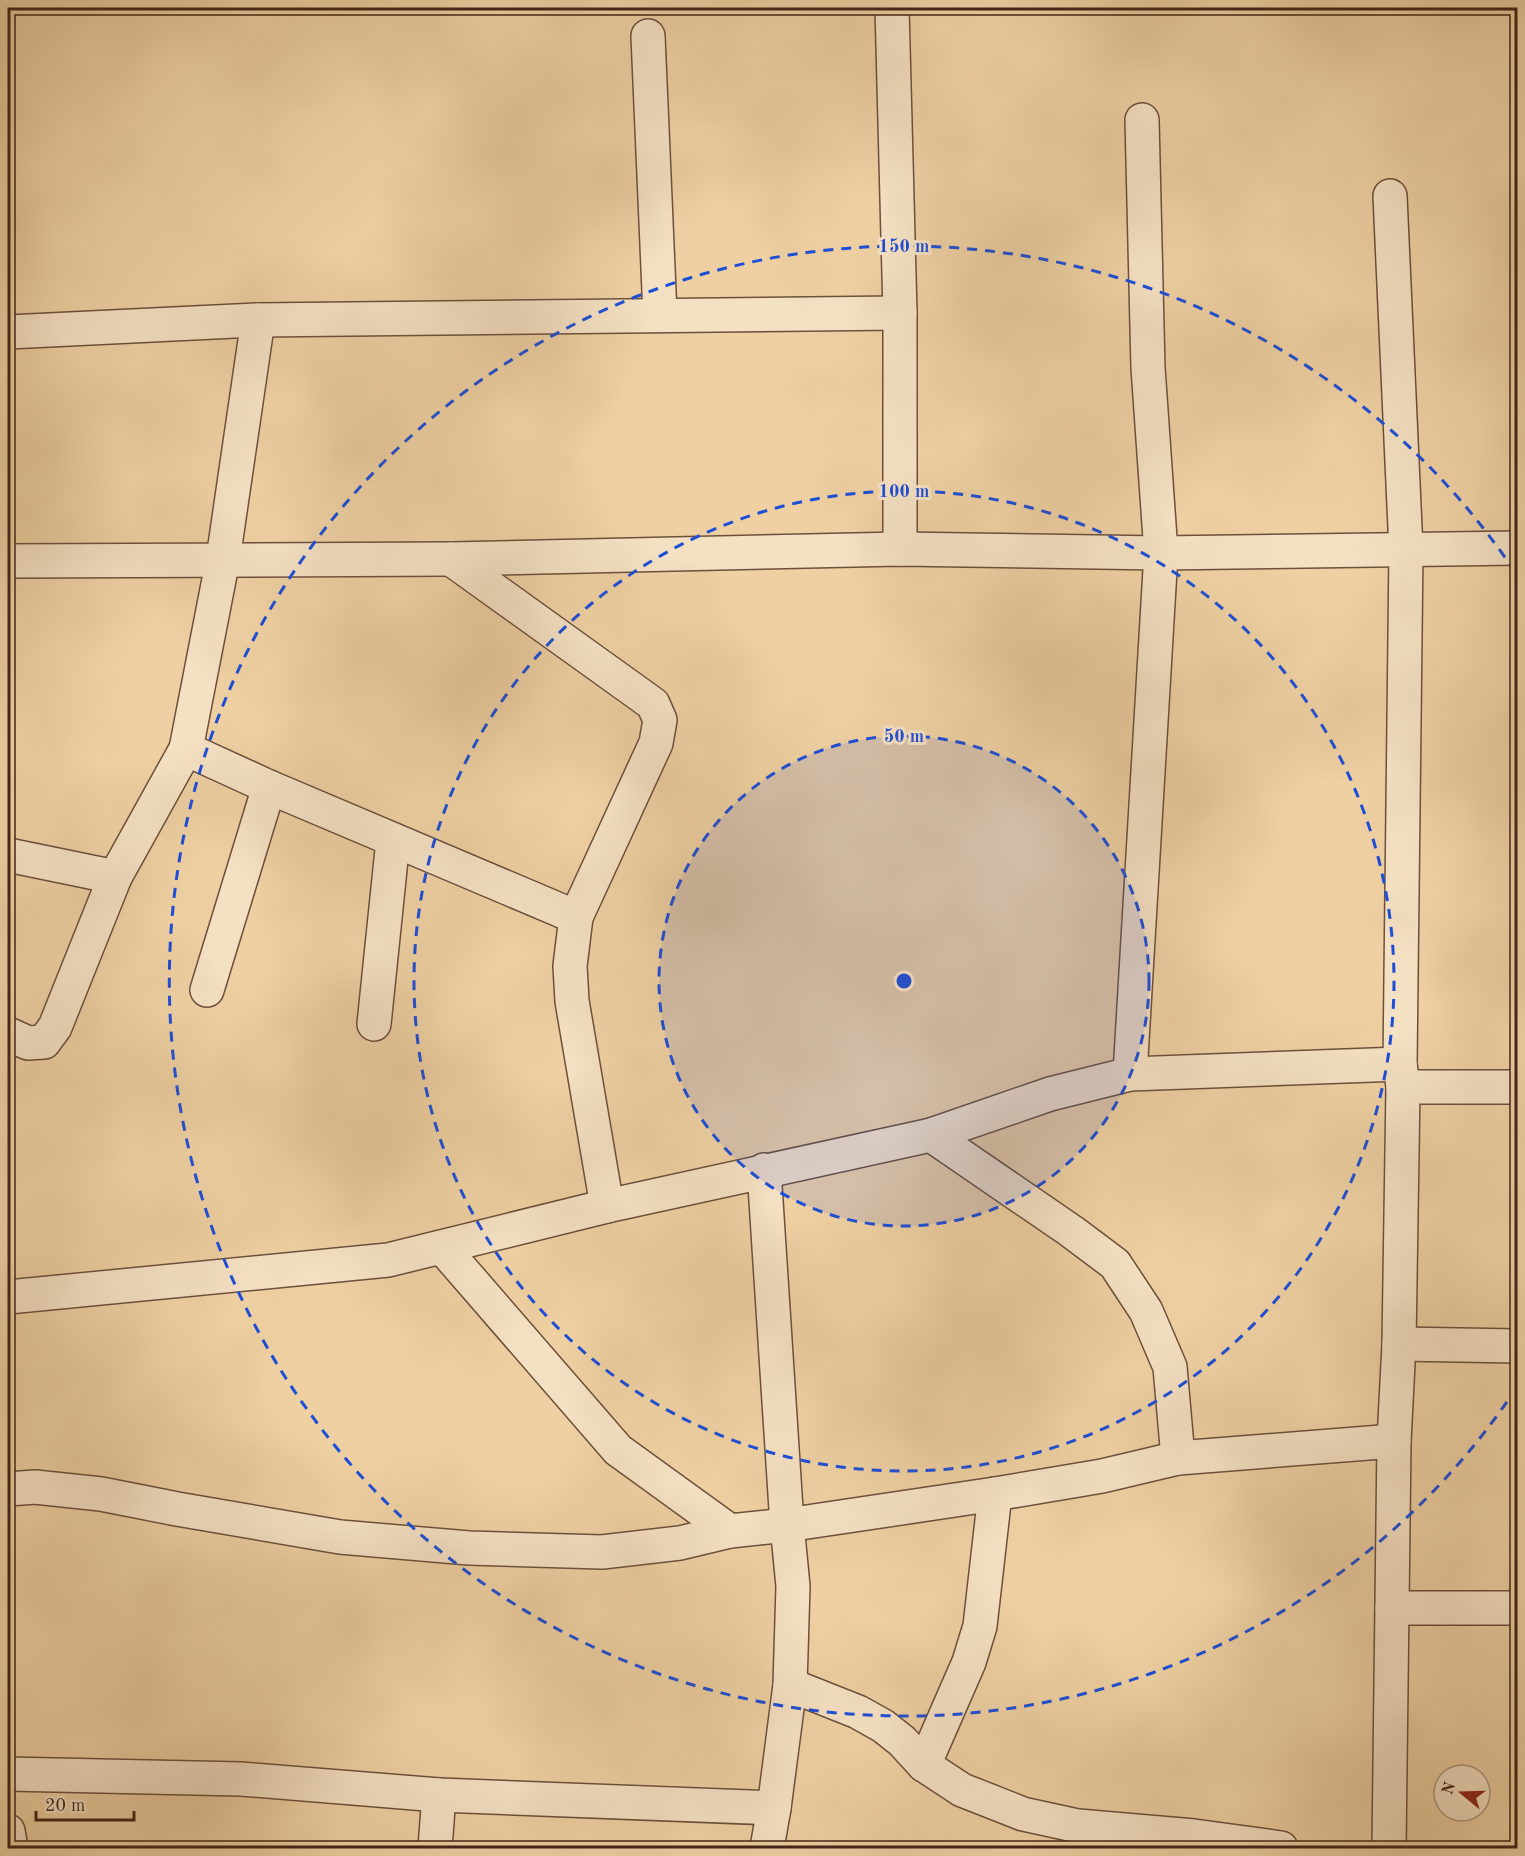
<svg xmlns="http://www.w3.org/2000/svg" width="1525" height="1856" font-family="'Old Standard TT',serif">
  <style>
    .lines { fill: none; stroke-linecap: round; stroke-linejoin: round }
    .street-casing { stroke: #6c503c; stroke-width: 36 }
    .street { stroke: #f4e0c3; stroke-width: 33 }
    .ring { fill: none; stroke: #1d4ed8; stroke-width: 3; stroke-dasharray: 10 8 }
    .centre { fill: #1d4ed8; stroke: #f4e0c3; stroke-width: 3 }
    .ring-label { font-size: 18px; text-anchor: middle; font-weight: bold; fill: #1d4ed8; stroke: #f4e0c3; stroke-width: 6; stroke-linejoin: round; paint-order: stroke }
  </style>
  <rect width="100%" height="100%" fill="#eed0a3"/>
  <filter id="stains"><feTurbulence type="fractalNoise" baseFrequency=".00333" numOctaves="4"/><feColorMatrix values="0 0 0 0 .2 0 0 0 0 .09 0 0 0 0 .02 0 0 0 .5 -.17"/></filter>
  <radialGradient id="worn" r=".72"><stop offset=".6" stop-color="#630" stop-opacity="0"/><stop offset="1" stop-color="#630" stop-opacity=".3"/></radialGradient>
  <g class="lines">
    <defs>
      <g id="street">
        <path d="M892,8L900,313V549"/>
        <path d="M648,36L660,315"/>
        <path d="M258,320L223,559L186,749L269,787L576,917"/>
        <path d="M8,332L258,320L900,313"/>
        <path d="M451,559L653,704L660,720L656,743L576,917L570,966L572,1001L607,1206"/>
        <path d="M8,561L451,559L900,549L1161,553L1518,548"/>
        <path d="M8,855L115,877"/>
        <path d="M207,990L269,787"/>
        <path d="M374,1024L393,840"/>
        <path d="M8,1034L28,1043L44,1042L55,1027L115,877L186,749"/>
        <path d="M1130,1074L1161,553L1148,368L1142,120"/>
        <path d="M1403,1087H1518"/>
        <path d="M931,1135L1071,1231L1115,1264L1146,1311L1170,1367L1178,1458"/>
        <path d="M764,1170L787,1525L793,1586L790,1685L774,1808L767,1848"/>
        <path d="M442,1247L618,1450L730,1531"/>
        <path d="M8,1297L388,1260L607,1206L931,1135L1050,1094L1130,1074L1400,1064"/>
        <path d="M1399,1344L1518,1346"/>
        <path d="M8,1489L35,1487L101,1494L177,1509L340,1537L469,1548L602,1552L680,1543L730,1531L787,1525L995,1494L1102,1476L1178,1458L1394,1441"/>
        <path d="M1392,1608H1518"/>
        <path d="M790,1685L858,1712L883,1726L902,1741L924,1765L962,1790L1023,1814L1078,1826L1194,1836L1281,1848"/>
        <path d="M924,1765L969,1662L980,1626L995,1494"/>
        <path d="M8,1774L241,1779L439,1795L774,1808"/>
        <path d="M8,1831L11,1848"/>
        <path d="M435,1848L439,1795"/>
        <path d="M1389,1848L1394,1441L1399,1344L1403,1087L1400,1064L1406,550L1390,196"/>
      </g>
    </defs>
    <use href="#street" class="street-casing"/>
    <use href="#street" class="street"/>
  </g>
  <circle cx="904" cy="981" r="245" fill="#1d4ed8" fill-opacity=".12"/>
  <g class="ring">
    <circle cx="904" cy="981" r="245"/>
    <circle cx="904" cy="981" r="490"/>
    <path d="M1517 1387A735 735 0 1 1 1517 575"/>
  </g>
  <circle cx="904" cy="981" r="9" class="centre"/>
  <g class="ring-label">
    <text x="904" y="252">150 m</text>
    <text x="904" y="497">100 m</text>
    <text x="904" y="742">50 m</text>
  </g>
  <rect width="1525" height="1856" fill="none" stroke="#eed0a3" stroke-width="30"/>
  <rect x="9" y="9" width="1507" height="1838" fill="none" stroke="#412519" stroke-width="3"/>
  <rect x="15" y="15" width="1495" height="1826" fill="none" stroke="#412519" stroke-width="1.5"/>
  <g transform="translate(1462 1793) rotate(289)"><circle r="28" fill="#f4e0c3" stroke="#ac957f" stroke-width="1.5"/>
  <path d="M0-4.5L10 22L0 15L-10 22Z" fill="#8f2418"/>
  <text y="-9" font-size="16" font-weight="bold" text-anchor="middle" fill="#412519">N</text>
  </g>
  <path d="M36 1811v9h98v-9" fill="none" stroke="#412519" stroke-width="3"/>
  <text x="45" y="1811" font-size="18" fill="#412519" stroke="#f4e0c3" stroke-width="4.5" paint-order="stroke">20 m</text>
  <rect width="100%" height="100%" filter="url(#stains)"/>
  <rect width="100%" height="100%" fill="url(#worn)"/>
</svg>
